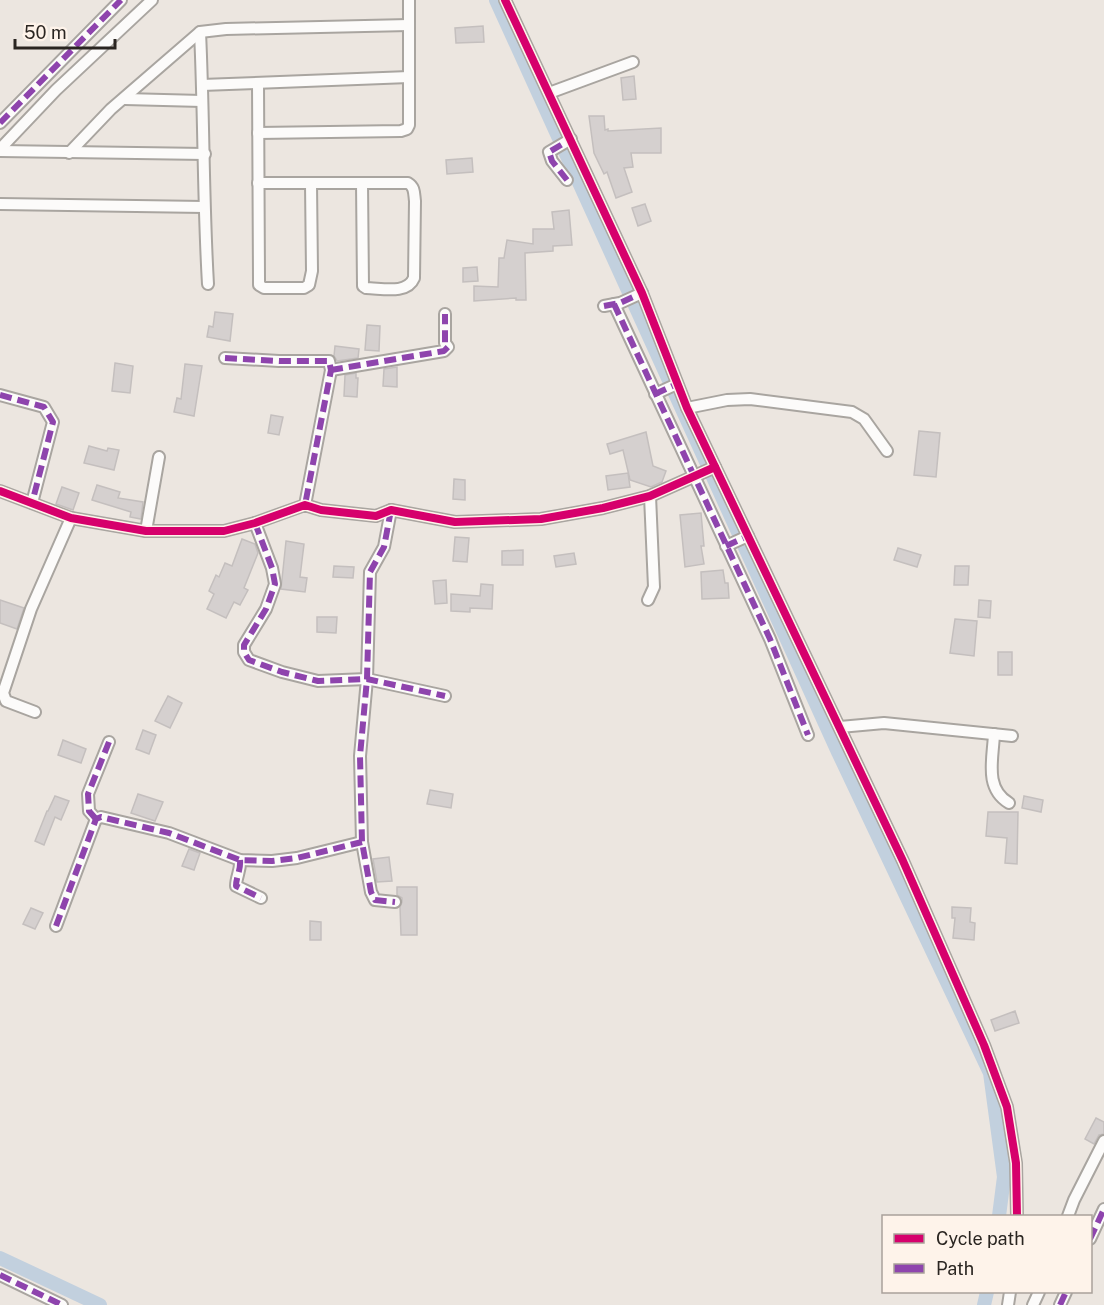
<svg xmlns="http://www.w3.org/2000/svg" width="1104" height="1305" font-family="'Public Sans',sans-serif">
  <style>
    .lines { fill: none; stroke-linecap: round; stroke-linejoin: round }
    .canal { stroke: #c2d0de; stroke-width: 14 }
    .building { fill: #d5d0cf; stroke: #c4bfbe; stroke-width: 1.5 }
    .street-casing { stroke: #a9a5a0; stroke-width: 14 }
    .street { stroke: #fcfbfa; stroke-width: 10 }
    .quiet { stroke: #8e44ad; stroke-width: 6; stroke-dasharray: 12 6; stroke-linecap: butt }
    .cycleway-casing { stroke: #fef3ea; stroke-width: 11 }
    .cycleway { stroke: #d6006c; stroke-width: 8 }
  </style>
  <rect width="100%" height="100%" fill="#ece6e0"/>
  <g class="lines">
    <g class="canal">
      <path d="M496,0L838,752L990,1073L1004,1177L999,1216"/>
      <path d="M0,1258L100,1305"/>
      <path d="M984,1305L987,1292"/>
    </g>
  </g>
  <g class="building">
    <path d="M483,26L484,42L456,43L455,28Z"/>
    <path d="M634,76L636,99L623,100L621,78Z"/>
    <path d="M589,116H604L605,130L608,129V131L661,128V153H631L633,167L624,168L632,192L616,198L607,172L604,174L594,153Z"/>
    <path d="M472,158L473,172L447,174L446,160Z"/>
    <path d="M645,204L651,221L638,226L632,208Z"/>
    <path d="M569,210L572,245L553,246V251L525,253L526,300H516V298L474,301V286L498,287L499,258H504L507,240L533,244V229H554L552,212Z"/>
    <path d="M477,267L478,281L463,282V268Z"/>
    <path d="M215,312L233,314L230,341L207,337L209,326L213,327Z"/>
    <path d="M367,325L380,326L379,351L365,350Z"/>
    <path d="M335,346L359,349L358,358L337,361L334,356Z"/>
    <path d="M115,363L133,366L130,393L112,391Z"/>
    <path d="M185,364L202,366L194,416L174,412L177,398L181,399Z"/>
    <path d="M397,367V387L383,386L384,369Z"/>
    <path d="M356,373V378H358L357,397L344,396L345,375Z"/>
    <path d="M271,415L283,417L279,435L268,433Z"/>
    <path d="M919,431L940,433L936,477L914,475Z"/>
    <path d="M646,432L653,466L666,471L662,482L651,487L630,480L623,450L610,454L607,444Z"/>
    <path d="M89,446L107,451L108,448L119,450L114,470L84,463Z"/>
    <path d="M628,473L630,487L608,490L606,476Z"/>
    <path d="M454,479L465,480V500L453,499Z"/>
    <path d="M97,485L120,492L118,498L143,502L141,519L130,517L131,512L92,500Z"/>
    <path d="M62,487L79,493L73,510L56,504Z"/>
    <path d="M701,513L704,546H701L704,564L685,567L680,515Z"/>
    <path d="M455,537L469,538L467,562L453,561Z"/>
    <path d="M242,539L255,544L258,553L244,588L248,590L240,605L234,602L226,618L207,609L214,594L209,591L216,575L219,577L225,563L232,566Z"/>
    <path d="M286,541L304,544L300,577L307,578L305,592L281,589Z"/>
    <path d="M898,548L921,555L917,567L894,560Z"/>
    <path d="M523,550V565H502V551Z"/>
    <path d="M574,553L576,564L556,567L554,556Z"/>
    <path d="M334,566L354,567L353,578L333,577Z"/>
    <path d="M955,566H969L968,585H954Z"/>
    <path d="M723,570L725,583H728L729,598L702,599L701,572Z"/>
    <path d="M446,580L447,603L435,604L433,581Z"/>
    <path d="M481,584L493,585L492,609L470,608V612L451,611V594L480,596Z"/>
    <path d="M0,600L24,608L17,629L0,623Z"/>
    <path d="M979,600L991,601L990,618L978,617Z"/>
    <path d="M317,617H337L336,633L317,632Z"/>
    <path d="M955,619L977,621L974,656L950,653Z"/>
    <rect x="998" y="652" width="14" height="23"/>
    <path d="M168,696L182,703L170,728L155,721Z"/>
    <path d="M143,730L156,735L149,754L136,749Z"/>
    <path d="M63,740L86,749L81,763L58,755Z"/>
    <path d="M430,790L453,794L451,808L427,804Z"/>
    <path d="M138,794L163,802L155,821L131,813Z"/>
    <path d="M55,796L69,801L61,820L55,817L44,845L35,841L47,811H48Z"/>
    <path d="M1024,796L1043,800L1041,812L1022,808Z"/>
    <path d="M988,812H1018L1017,864L1005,863L1007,838L986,836Z"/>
    <path d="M189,849L200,853L194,870L182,866Z"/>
    <path d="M389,857L392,881L377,882L373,859Z"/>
    <path d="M397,887H417V935H401L400,907L402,902V898L397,895Z"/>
    <path d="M952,907L971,908L970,922L975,923L974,940L953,938L955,918H952Z"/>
    <path d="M31,908L43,913L35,929L23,924Z"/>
    <path d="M310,921L321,922V940H310Z"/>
    <path d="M1015,1011L1019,1023L995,1031L991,1020Z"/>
    <path d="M1096,1118L1104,1122V1134L1099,1135L1094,1144L1085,1139Z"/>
  </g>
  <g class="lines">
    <defs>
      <g id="street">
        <path d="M505,0L642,293L687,408L903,861L984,1045L1007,1107L1016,1163L1017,1216"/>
        <path d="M200,32C204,116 203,200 208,284"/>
        <path d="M258,83L259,279V285L264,288H304L309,285L312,271L311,184"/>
        <path d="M202,85L409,77"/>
        <path d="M549,93L633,62"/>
        <path d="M125,99L202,101"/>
        <path d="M0,123L121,0"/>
        <path d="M258,133L401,131L407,129L409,125V0"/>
        <path d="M0,149L56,90L152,0"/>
        <path d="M0,151L205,154"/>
        <path d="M69,153L111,109L200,32L226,29L409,25"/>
        <path d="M567,180L552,161L549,152L571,139"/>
        <path d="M258,183H408C415,187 414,194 415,201L414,278C407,295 381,288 366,288L363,286L362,183"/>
        <path d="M0,204L204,207"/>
        <path d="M614,304L770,639L808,735"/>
        <path d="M604,306L620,303L642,293"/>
        <path d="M225,358L279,361H329L331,370L305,505"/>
        <path d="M331,370L444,351L448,347L445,343V314"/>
        <path d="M655,394L677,384"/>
        <path d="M0,395L44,407L53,422L32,503"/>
        <path d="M687,408L727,400L750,399L852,412L864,419L887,451"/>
        <path d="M0,491L71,518L146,531H224L255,523L305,505L321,510L376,516L391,510L455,522L541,519L603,508L650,496L715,467"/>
        <path d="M391,510L384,547L370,572L367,679L360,756L362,842L371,892L375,900L395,902"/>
        <path d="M255,523L272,568L275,584L266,609L244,645V652L249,660L282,672L318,681L367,679L445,696"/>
        <path d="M146,531L159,457"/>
        <path d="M726,546L748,536"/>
        <path d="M648,600L654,587L650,496"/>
        <path d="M35,712L6,701L3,693L31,609L71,518"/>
        <path d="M840,727L884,723L1012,736"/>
        <path d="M994,734C993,759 984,788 1009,803"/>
        <path d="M96,819L89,811L88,794L109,742"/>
        <path d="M240,860C241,870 236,877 236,886L261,898"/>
        <path d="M56,926L96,819L101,817L169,833L240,860L272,861L297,858L362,842"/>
        <path d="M1068,1216L1074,1200L1104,1141"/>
        <path d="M1090,1239L1104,1209"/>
        <path d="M0,1275L62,1305"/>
        <path d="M1008,1305L1010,1292"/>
        <path d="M1033,1305L1039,1292"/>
        <path d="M1060,1305L1066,1292"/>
      </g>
    </defs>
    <use href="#street" class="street-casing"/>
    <use href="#street" class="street"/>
    <g class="quiet">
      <path d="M0,123L121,0"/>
      <path d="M567,180L552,161L549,152L571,139"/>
      <path d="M614,304L770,639L808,735"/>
      <path d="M604,306L620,303L642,293"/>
      <path d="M225,358L279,361H329L331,370L305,505"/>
      <path d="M331,370L444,351L448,347L445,343V314"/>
      <path d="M655,394L677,384"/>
      <path d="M0,395L44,407L53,422L32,503"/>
      <path d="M391,510L384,547L370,572L367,679L360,756L362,842L371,892L375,900L395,902"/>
      <path d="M255,523L272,568L275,584L266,609L244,645V652L249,660L282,672L318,681L367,679L445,696"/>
      <path d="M726,546L748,536"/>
      <path d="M96,819L89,811L88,794L109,742"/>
      <path d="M240,860C241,870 236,877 236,886L261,898"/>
      <path d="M56,926L96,819L101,817L169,833L240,860L272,861L297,858L362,842"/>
      <path d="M1090,1239L1104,1209"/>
      <path d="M0,1275L62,1305"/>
      <path d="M1060,1305L1066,1292"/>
    </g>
    <defs>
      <g id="cycleway">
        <path d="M505,0L642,293L687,408L903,861L984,1045L1007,1107L1016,1163L1017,1216"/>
        <path d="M0,491L71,518L146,531H224L255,523L305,505L321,510L376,516L391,510L455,522L541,519L603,508L650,496L715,467"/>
      </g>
    </defs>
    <use href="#cycleway" class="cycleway-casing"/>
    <use href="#cycleway" class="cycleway"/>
  </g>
  <rect x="882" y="1215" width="210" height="78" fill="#fef3ea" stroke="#a9a19a" stroke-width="1.5"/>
  <rect x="894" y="1234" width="30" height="9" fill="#d6006c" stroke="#a9a19a" stroke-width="1.5"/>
  <text x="936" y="1245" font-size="18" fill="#2a2521">Cycle path</text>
  <rect x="894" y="1264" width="30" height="9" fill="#8e44ad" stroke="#a9a19a" stroke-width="1.5"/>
  <text x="936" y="1275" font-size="18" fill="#2a2521">Path</text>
  <path d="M15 39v9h100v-9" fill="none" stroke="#2a2521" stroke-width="3"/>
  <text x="24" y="39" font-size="18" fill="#2a2521" stroke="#fef3ea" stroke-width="4.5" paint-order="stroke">50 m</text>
</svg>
